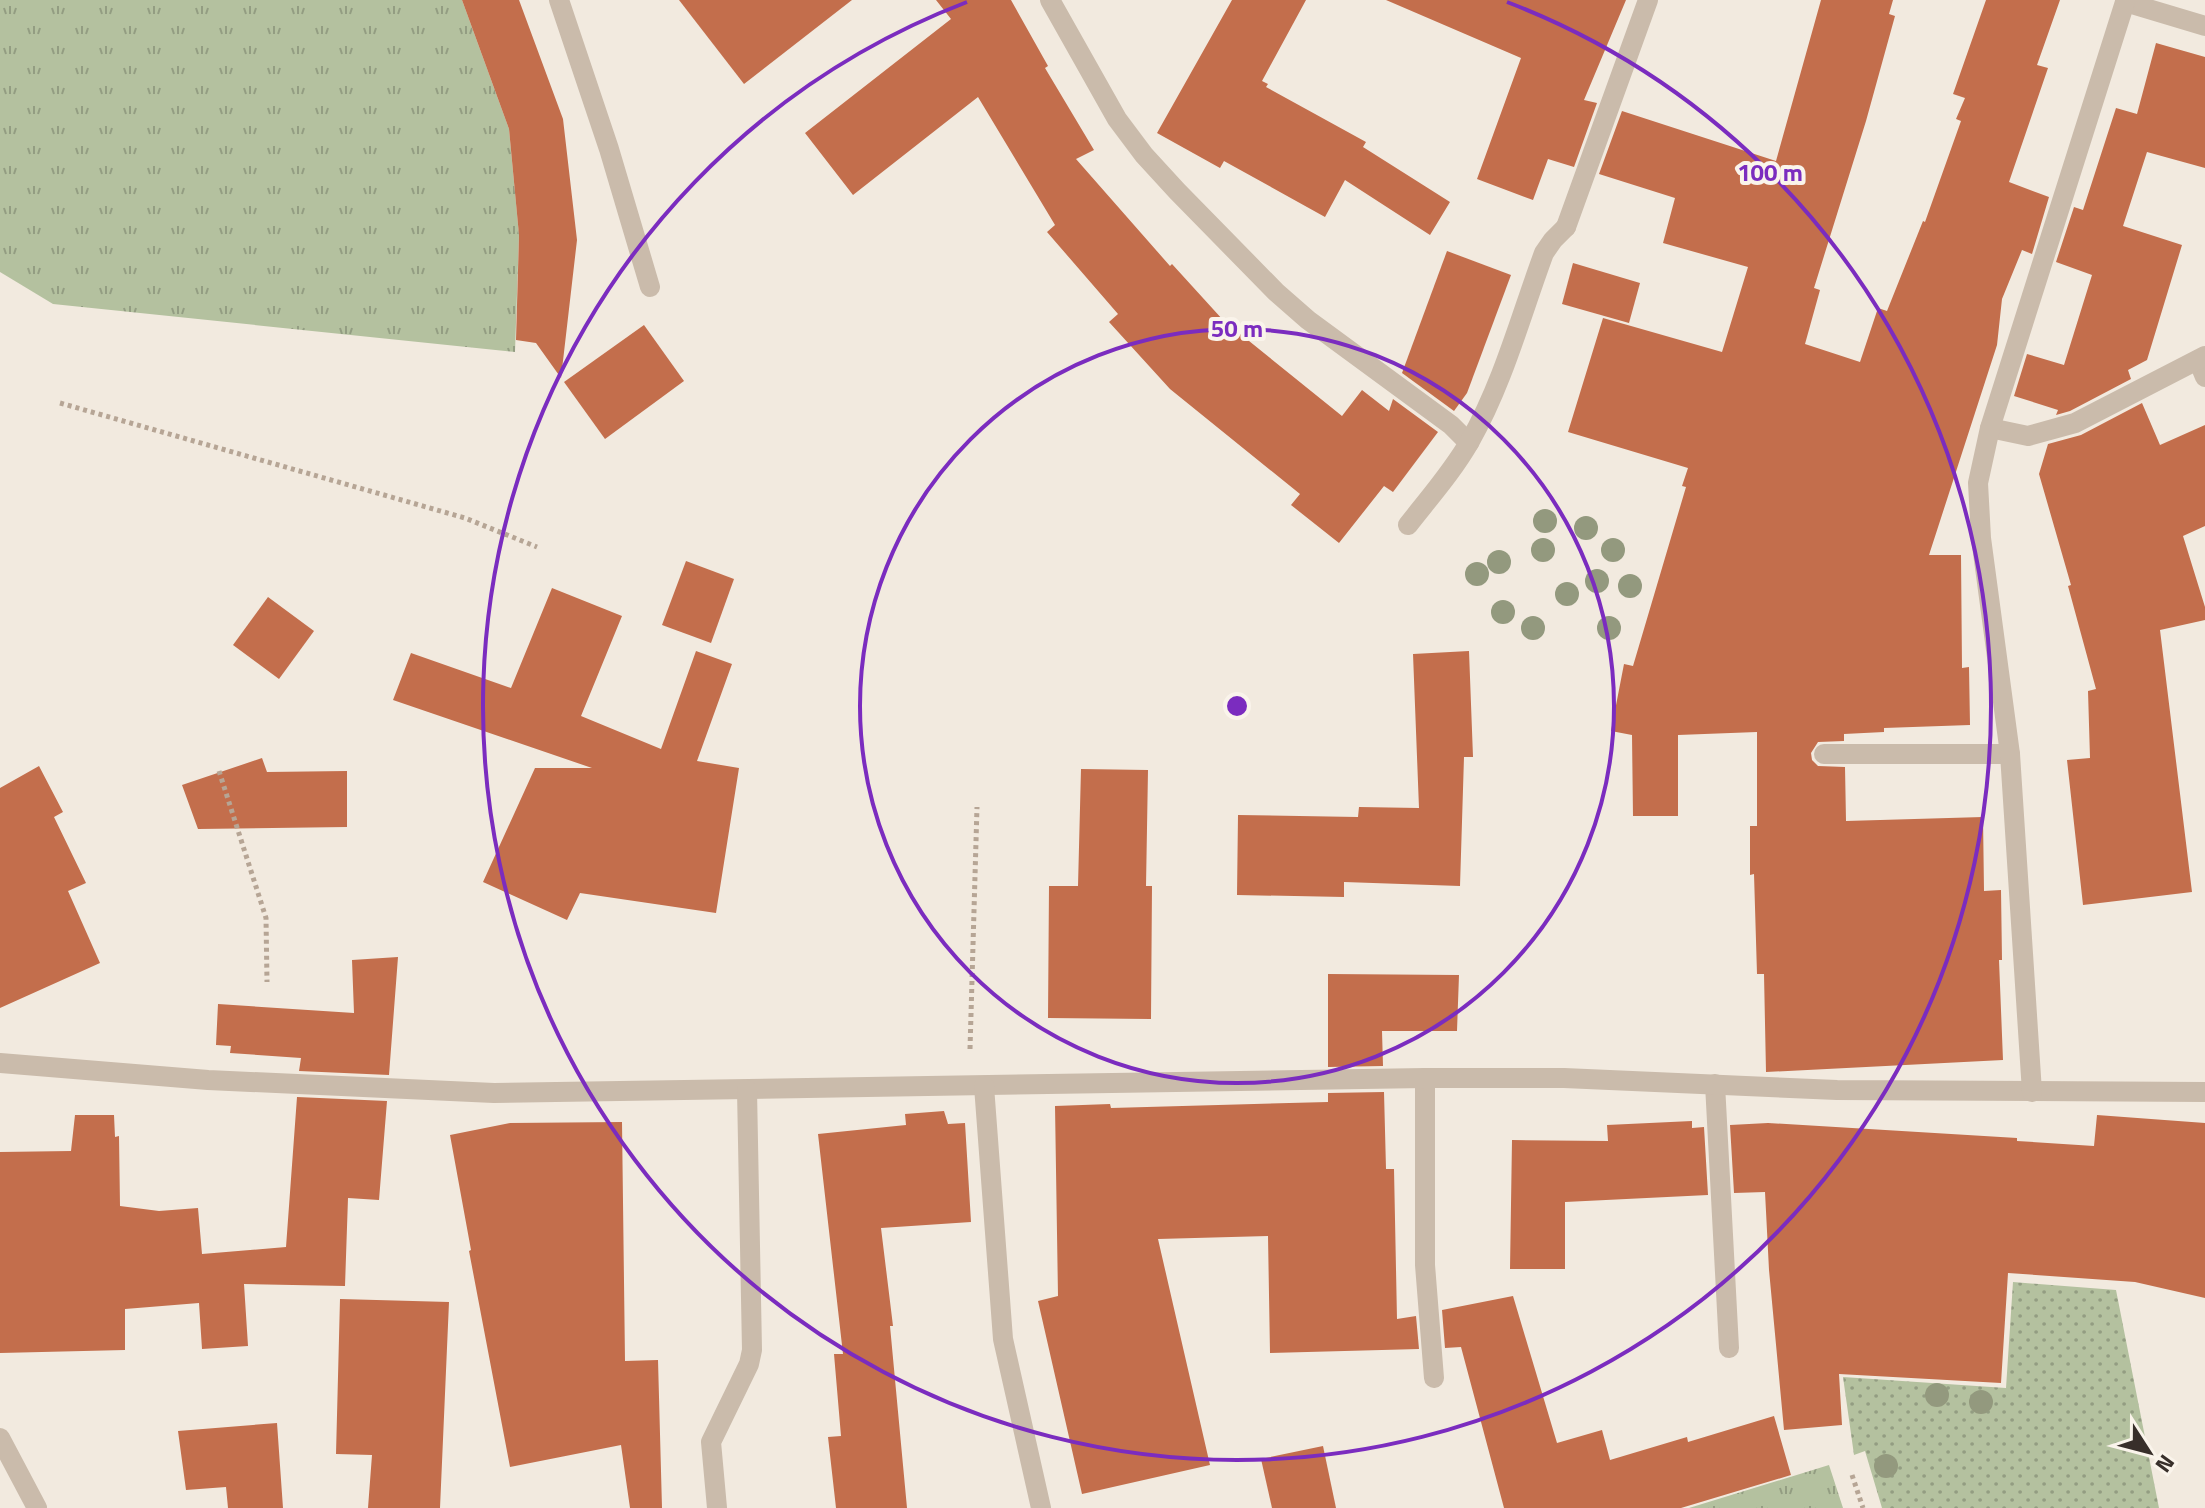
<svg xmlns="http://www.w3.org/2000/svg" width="2205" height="1508" font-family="'Titillium Web',sans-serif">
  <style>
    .grass { fill: url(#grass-tufts) }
    .park { fill: url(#park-dots) }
    .building { fill: #c36e4c }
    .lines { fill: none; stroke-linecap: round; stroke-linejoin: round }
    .path { stroke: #b6a595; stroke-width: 5; stroke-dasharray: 4 4; stroke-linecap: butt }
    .lane { stroke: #cabbab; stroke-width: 20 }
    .street { stroke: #cabbab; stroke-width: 20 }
    .tree { fill: #93997e }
    .ring { fill: none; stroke: #7b2cbf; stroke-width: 4 }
    .centre { fill: #7b2cbf; stroke: #faf4eb; stroke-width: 4 }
    .ring-label { font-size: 24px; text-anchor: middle; font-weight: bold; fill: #7b2cbf; stroke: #faf4eb; stroke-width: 8; stroke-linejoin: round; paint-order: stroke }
  </style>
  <defs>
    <pattern id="grass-tufts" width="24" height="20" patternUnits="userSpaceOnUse" patternTransform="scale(2)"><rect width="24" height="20" fill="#b4c19f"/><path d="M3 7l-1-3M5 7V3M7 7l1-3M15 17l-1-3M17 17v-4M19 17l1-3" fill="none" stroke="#939d82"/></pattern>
    <pattern id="park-dots" width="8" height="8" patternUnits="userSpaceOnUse" patternTransform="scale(2)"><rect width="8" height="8" fill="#b4c19f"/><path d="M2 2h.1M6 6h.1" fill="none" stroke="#939d82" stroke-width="1.8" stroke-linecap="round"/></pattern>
  </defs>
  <rect width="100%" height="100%" fill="#f2eadf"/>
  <g class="grass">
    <path d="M0,0H462L509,129L519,235L515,352L53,304L0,272Z"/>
    <path d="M1829,1465L1843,1508H1689Z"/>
  </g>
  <path class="park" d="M2013,1282L2116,1290L2159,1508H1882L1865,1451L1854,1455L1843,1377L2006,1388Z"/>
  <g class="building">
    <path d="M462,0H519L563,119L577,240L561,378L536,343L516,340L519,235L509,129Z"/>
    <path d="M679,0H852L744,84Z"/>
    <path d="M936,0H1011L1048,66L1045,68L1094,150L1076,159L1170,266L1172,264L1223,320L1342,416L1362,390L1389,411L1393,399L1438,432L1393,492L1384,486L1339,543L1291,505L1300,494L1170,389L1109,322L1118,314L1047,232L1055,225L978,97L853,195L805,133L951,19Z"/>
    <path d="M1232,0H1306L1262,81L1268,84L1266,87L1366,142L1363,147L1450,202L1430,235L1345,180L1325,217L1224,161L1220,168L1157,133Z"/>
    <path d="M1386,0H1626L1584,100L1597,103L1574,167L1548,159L1533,200L1477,179L1521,58Z"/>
    <path d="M1821,0H1893L1889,14L1895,16L1866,121L1814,288L1820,290L1805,344L1860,362L1878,308L1887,311L1923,221L1925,222L1961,121L1956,119L1965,98L1953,94L1986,0H2060L2037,65L2048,68L2009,182L2049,197L2032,254L2022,250L2002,299L1997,345L1929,555H1961L1962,668L1969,667L1970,725L1884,728V732L1844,734V741L1818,742L1811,753L1812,760L1818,766L1845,767L1846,821L1983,817L1984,891L2001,890L2002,960H1999L2003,1060L1766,1072L1764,974H1757L1754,874L1750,875V826H1757V732L1678,735V816H1633L1632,735L1611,731L1624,664L1633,666L1686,487L1682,486L1688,468L1568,432L1603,318L1722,352L1748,267L1663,243L1675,198L1599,174L1622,111L1776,161Z"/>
    <path d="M2156,43L2205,57V168L2147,152L2123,226L2182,245L2147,360L2128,370L2131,379L2070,411L2056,415L2058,410L2014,396L2027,354L2064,365L2092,275L2056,262L2074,207L2083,210L2116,108L2137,114Z"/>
    <path d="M1447,251L1511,275L1467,393L1454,411L1402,373Z"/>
    <path d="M1573,263L1640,283L1629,323L1562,304Z"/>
    <path d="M644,325L684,381L605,439L564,382Z"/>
    <path d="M2142,403L2160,445L2205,425V526L2183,536L2205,607V620L2160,630L2192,892L2083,905L2067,760L2090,758L2088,691L2096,689L2068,586L2071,585L2039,474L2048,444L2081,435Z"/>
    <path d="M686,561L734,579L711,643L662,625Z"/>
    <path d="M552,588L622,616L581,716L661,749L696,651L732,664L697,761L739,768L716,913L580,893L567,920L483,882L535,768H592L393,700L411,653L511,688Z"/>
    <path d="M268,597L314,631L279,679L233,645Z"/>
    <path d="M1469,651L1473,757H1464L1460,886L1344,882V897L1237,895L1238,815L1358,817L1359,807L1419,808L1413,654Z"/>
    <path d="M262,758L267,772L347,771V827L198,829L182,785Z"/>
    <path d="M39,766L63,812L54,817L86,883L68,891L100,963L0,1008V788Z"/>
    <path d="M1081,769L1148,770L1146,886H1152L1151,1019L1048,1018L1049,886H1078Z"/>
    <path d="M398,957L389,1075L299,1071L301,1058L230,1053L231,1046L216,1045L218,1004L354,1013L352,960Z"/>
    <path d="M1328,974L1459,975L1457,1031H1382L1383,1066L1328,1067Z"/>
    <path d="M1384,1092L1386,1169H1394L1397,1319L1416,1316L1419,1349L1270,1353L1268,1236L1158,1239L1210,1465L1082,1494L1038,1301L1058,1296L1055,1106L1110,1104L1111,1108L1328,1102V1093Z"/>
    <path d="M297,1097L387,1101L379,1200L348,1198L345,1286L244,1284L248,1346L202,1349L199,1303L125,1309V1350L0,1353V1152L71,1151L75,1115H114L115,1137L119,1136L120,1206L159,1211L198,1208L202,1254L286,1247Z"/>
    <path d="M944,1111L948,1124L965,1123L971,1222L881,1228L893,1326H890L907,1508H836L828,1437L841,1436L834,1354H843L818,1134L906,1125L905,1114Z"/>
    <path d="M2097,1115L2205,1123V1298L2135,1282L2008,1273L2001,1383L1839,1374L1842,1425L1784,1430L1769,1270L1765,1192L1734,1193L1730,1125L1768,1123L2017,1138V1141L2094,1146Z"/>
    <path d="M1692,1121V1128L1704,1127L1708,1195L1565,1202V1269H1510L1512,1140L1608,1141L1607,1125Z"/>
    <path d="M622,1122L625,1361L658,1360L662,1508H630L621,1445L510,1467L469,1251L471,1250L450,1135L510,1123Z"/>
    <path d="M1513,1296L1557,1443L1602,1430L1610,1460L1687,1437L1688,1442L1774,1416L1791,1475L1681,1508H1504L1461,1347L1445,1348L1442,1310Z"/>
    <path d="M340,1299L449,1302L440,1508H368L372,1455L336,1454Z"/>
    <path d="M277,1423L283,1508H228L226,1487L186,1490L178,1431Z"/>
    <path d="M1323,1446L1336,1508H1272L1261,1459Z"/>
  </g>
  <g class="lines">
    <g class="path">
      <path d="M60,403L465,518L537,547"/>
      <path d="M219,771L266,918L267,982"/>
      <path d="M970,1049L977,807"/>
      <path d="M1852,1475L1863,1508"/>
    </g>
    <g class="lane">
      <path d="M559,0L609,149L650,287"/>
      <path d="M1050,0L1117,119L1144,155L1177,191L1276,292L1308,320L1451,425L1469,443"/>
      <path d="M2125,2L2205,26"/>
      <path d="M2198,360L2205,377"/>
      <path d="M1408,525C1429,498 1453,471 1470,441C1503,383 1521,315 1544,253L1553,240L1566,227"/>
      <path d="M1824,754H2010"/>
      <path d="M1425,1078V1265L1434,1378"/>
      <path d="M1715,1084L1729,1348"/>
    </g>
    <g class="street">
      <path d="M1566,227L1648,0"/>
      <path d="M1990,428L2028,436L2075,423L2205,356"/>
      <path d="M0,1063L208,1080L494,1093L1425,1078H1564L1837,1090L2205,1092"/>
      <path d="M984,1086L1003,1339L1041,1508"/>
      <path d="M2032,1092L2010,754L1981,538L1978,483L1990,428L2125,2"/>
      <path d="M0,1438L37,1508"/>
      <path d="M717,1508L711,1442L749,1364L752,1350L747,1090"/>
    </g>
  </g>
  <g class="tree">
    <circle cx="1545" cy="521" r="12"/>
    <circle cx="1586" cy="528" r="12"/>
    <circle cx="1543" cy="550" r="12"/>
    <circle cx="1613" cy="550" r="12"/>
    <circle cx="1499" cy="562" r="12"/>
    <circle cx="1477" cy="574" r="12"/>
    <circle cx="1597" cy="581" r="12"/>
    <circle cx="1630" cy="586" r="12"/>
    <circle cx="1567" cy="594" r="12"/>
    <circle cx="1503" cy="612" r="12"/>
    <circle cx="1533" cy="628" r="12"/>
    <circle cx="1609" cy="628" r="12"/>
    <circle cx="1937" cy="1395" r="12"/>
    <circle cx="1981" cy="1402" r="12"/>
    <circle cx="1886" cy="1466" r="12"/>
  </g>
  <g class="ring">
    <circle cx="1237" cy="706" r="377"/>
    <path d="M1507 2A754 754 0 1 1 967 2"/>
  </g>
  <circle cx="1237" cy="706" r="12" class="centre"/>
  <g class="ring-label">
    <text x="1770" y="181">100 m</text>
    <text x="1237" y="337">50 m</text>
  </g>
  <g transform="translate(2149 1452) rotate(126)" stroke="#faf4eb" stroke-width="6" paint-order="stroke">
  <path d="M0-6L14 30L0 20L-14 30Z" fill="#382f2a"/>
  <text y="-12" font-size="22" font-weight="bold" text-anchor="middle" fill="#382f2a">N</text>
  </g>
</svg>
